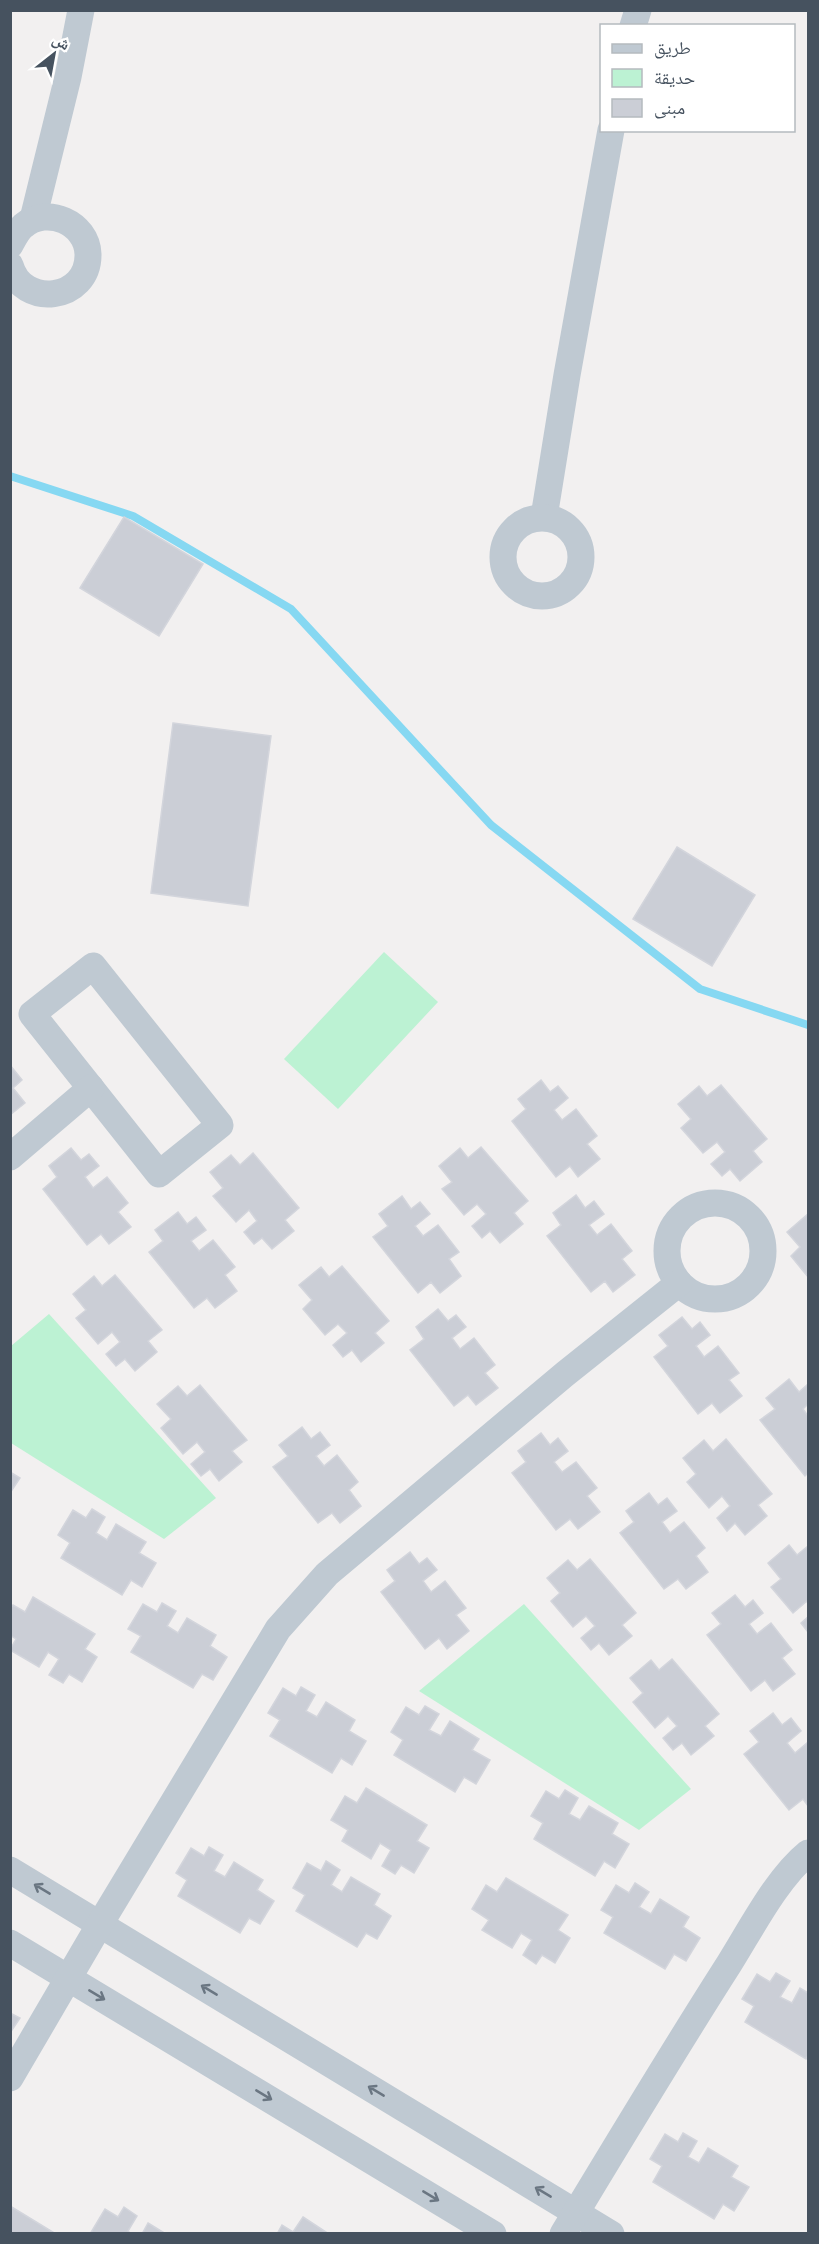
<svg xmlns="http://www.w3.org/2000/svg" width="819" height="2244" font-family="Karla,'Noto Naskh Arabic',sans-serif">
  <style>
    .green { fill: #bcf2d3 }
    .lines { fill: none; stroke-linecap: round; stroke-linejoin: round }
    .stream { stroke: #86d8f2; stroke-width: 8 }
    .building { fill: #cbced6; stroke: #d3d5dc; stroke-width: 1.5 }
    .minor { stroke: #bfc9d2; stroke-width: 27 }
    .oneway { stroke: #6a7682 }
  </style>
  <rect width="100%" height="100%" fill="#f2f0f0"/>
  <g class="green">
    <path d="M384,952L438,1002L338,1109L284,1059Z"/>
    <path d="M49,1314L216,1498L164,1539L11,1443V1346Z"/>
    <path d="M524,1604L691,1789L639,1830L419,1691Z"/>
  </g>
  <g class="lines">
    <path class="stream" d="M10,476L133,516L291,609L491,825L700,989L808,1025"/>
  </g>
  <g class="building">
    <path d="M124,517L203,564L159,636L80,588Z"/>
    <path d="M173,723L271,736L248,906L151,893Z"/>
    <path d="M677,847L755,895L712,966L633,919Z"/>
    <path d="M10,1065L22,1080L13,1088L25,1103L10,1115Z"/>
    <path d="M541,1080L550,1092L558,1086L568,1098L554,1110L562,1120L576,1109L597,1136L587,1144L600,1159L578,1177L570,1166L556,1177L512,1121L526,1109L518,1099Z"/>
    <path d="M721,1085L767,1139L753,1151L762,1162L740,1181L730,1169L722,1176L711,1164L725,1152L717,1142L703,1153L681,1128L691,1119L678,1104L699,1086L707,1096Z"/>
    <path d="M481,1147L528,1201L514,1213L523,1224L500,1243L490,1231L482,1238L472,1226L486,1214L477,1204L464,1215L442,1189L452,1182L439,1166L460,1148L468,1158Z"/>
    <path d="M71,1148L81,1160L89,1154L99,1166L85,1177L93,1188L107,1177L128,1203L118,1212L131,1227L109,1244L101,1234L87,1245L43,1189L57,1177L49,1166Z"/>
    <path d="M253,1153L299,1208L285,1220L294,1231L272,1249L262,1238L254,1244L244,1232L257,1221L249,1210L236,1222L213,1196L223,1188L210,1172L231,1155L240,1165Z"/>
    <path d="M576,1195L585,1208L594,1201L604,1214L589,1225L597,1235L611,1224L632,1251L622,1259L635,1275L613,1292L605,1281L591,1292L547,1236L561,1225L553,1213Z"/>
    <path d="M402,1196L411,1209L420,1202L430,1214L415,1226L423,1236L438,1225L459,1252L449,1259L461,1276L440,1293L431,1282L418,1293L373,1237L388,1226L379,1214Z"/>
    <path d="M178,1212L187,1224L196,1217L206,1230L191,1241L199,1251L213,1240L235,1267L225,1275L237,1291L215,1308L207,1298L194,1308L149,1252L163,1241L155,1230Z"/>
    <path d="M808,1214V1277L791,1256L800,1247L787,1232Z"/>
    <path d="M342,1266L389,1321L375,1333L384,1343L361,1362L352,1350L343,1357L333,1345L347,1333L338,1324L325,1335L303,1309L312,1300L299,1285L321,1267L329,1277Z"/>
    <path d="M115,1275L162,1330L148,1341L157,1352L135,1371L125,1359L116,1366L106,1354L120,1342L112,1332L98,1344L76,1318L86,1310L73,1294L94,1276L102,1286Z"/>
    <path d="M438,1309L448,1321L456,1315L466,1327L452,1338L460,1349L474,1338L495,1365L485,1373L498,1388L476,1405L468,1395L454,1406L410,1350L424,1339L416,1327Z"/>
    <path d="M682,1317L692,1329L700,1322L710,1335L696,1346L704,1357L718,1346L739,1373L729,1380L742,1396L720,1413L712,1403L698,1414L654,1357L668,1346L659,1335Z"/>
    <path d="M789,1379L799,1392L807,1385L808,1387V1404L803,1409L808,1416V1473L805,1476L760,1420L775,1409L766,1398Z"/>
    <path d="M200,1385L247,1440L232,1451L242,1462L219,1481L210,1469L201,1476L191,1464L205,1452L197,1442L183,1454L161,1428L171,1419L157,1404L178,1386L187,1396Z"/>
    <path d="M302,1427L311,1439L320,1432L330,1445L316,1456L324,1466L337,1455L358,1482L349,1490L361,1506L340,1523L332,1513L318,1523L273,1467L288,1456L279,1445Z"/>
    <path d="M541,1433L550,1445L558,1438L568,1451L554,1462L562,1472L576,1462L597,1488L587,1496L600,1512L578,1529L570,1519L556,1530L512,1473L526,1462L518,1451Z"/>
    <path d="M726,1439L772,1494L758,1505L767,1516L745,1535L735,1523L727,1531L717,1518L730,1506L722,1496L709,1508L687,1482L696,1474L683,1458L704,1440L713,1451Z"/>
    <path d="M10,1472L20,1478L10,1493Z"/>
    <path d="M649,1493L658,1505L667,1498L677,1511L662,1522L670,1533L684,1522L705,1548L696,1556L708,1572L686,1589L678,1579L664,1589L620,1533L634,1522L626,1511Z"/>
    <path d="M92,1509L105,1517L96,1533L107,1540L116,1524L146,1542L139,1553L156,1563L142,1587L131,1580L122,1595L61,1558L70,1543L58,1535L73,1510L86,1518Z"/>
    <path d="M789,1545L797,1555L808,1546V1604L807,1601L793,1613L771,1587L781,1579L768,1563Z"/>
    <path d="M410,1552L419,1564L427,1558L437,1570L423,1581L431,1592L445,1581L466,1608L456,1615L469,1631L447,1649L439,1638L425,1649L381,1592L395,1581L387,1570Z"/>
    <path d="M590,1559L636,1613L622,1625L632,1636L609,1655L599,1643L591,1650L581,1638L595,1626L586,1616L573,1627L551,1601L560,1593L547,1578L568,1560L577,1570Z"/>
    <path d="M735,1595L745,1607L753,1600L763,1613L749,1624L757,1634L771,1623L792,1650L782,1658L795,1674L773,1691L765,1680L751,1691L707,1635L721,1624L712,1613Z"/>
    <path d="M33,1597L95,1634L85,1649L97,1657L82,1682L69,1674L63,1683L49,1675L59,1659L48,1652L39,1667L10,1650L16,1639L10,1635V1609L13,1605L25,1612Z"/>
    <path d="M162,1603L176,1611L167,1626L178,1633L187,1618L216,1635L210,1646L227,1657L213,1680L202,1674L193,1688L131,1652L141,1636L128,1629L143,1604L157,1612Z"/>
    <path d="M808,1617V1632L801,1623Z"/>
    <path d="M672,1659L719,1714L705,1726L714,1736L691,1755L682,1743L673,1750L663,1738L677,1726L668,1716L655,1728L633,1702L643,1693L630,1678L651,1660L659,1670Z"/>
    <path d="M301,1687L315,1695L306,1711L317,1717L326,1702L355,1720L349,1731L366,1741L352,1765L341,1758L332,1773L270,1736L280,1720L268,1713L283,1688L296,1696Z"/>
    <path d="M425,1706L439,1714L429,1730L441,1736L450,1721L479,1739L472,1750L490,1760L476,1784L464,1777L455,1792L394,1755L403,1740L391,1732L406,1707L419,1715Z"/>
    <path d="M773,1713L782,1725L791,1718L801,1731L787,1743L795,1753L808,1742V1806L803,1799L789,1810L744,1754L759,1742L750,1731Z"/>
    <path d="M366,1788L427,1825L417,1841L429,1848L414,1873L401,1865L395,1874L382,1866L391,1850L380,1843L371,1859L342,1841L348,1830L331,1820L345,1796L357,1803Z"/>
    <path d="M565,1790L578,1798L569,1814L580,1820L589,1806L618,1823L612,1834L629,1844L615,1868L604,1861L595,1876L534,1839L543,1823L531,1816L546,1791L559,1799Z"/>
    <path d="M209,1847L223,1855L214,1871L225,1877L234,1862L263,1880L257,1890L274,1901L260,1924L249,1918L240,1933L178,1896L187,1880L176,1873L191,1848L204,1856Z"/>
    <path d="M326,1861L340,1870L331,1885L342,1892L351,1877L380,1894L374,1905L391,1916L377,1939L366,1933L357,1947L296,1911L305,1895L293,1888L307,1863L321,1871Z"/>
    <path d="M506,1878L568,1915L558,1930L570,1938L555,1963L542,1955L536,1964L523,1955L532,1940L521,1933L512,1948L482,1930L489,1920L472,1909L486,1885L497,1892Z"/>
    <path d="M635,1883L649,1892L639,1907L651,1914L660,1899L689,1917L683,1927L700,1938L686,1961L674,1954L665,1969L604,1933L613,1917L601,1910L616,1885L629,1893Z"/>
    <path d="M776,1973L790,1981L780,1997L792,2003L800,1988L808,1993V2055L806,2059L745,2022L754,2006L742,1999L757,1974L770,1982Z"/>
    <path d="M10,2013L20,2018L10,2033Z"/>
    <path d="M683,2133L697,2141L688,2157L699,2163L708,2148L738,2166L731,2177L749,2187L734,2211L723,2204L714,2219L653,2182L662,2166L650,2159L665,2134L678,2142Z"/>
    <path d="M10,2206L56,2234H10Z"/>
    <path d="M124,2207L137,2216L128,2231L131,2234H90L105,2209L118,2217Z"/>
    <path d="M303,2217L329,2234H277L282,2225L293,2232Z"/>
    <path d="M148,2223L166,2234H142Z"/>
  </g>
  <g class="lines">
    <g class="minor">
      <path d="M633,26L638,10"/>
      <path d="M33,219L68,77L81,10"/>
      <path d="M10,245C14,238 17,231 23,226C47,205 87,223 88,254C89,301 22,309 10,265"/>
      <path d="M544,517L567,375L611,130"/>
      <circle cx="542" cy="557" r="39"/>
      <path d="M93,966L220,1125L159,1174L32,1014Z"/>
      <path d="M10,1157L91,1088"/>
      <circle cx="715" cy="1251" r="48"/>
      <path d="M10,1870L611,2234"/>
      <path d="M10,1943L493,2234"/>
      <path d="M10,2078L100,1924L278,1629L327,1574L565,1374L679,1283"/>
      <path d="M563,2234C618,2143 672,2053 729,1964C751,1929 777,1878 808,1853"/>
    </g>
  </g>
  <defs><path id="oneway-shaft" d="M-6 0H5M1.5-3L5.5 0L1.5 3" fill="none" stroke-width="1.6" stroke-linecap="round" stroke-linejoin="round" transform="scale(1.5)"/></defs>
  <g class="oneway">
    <use href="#oneway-shaft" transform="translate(42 1889) rotate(-149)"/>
    <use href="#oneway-shaft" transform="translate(209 1990) rotate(-149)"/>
    <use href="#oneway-shaft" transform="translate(97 1995) rotate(31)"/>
    <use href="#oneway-shaft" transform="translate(376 2091) rotate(-149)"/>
    <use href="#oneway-shaft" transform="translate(264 2095) rotate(31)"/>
    <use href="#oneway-shaft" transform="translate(543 2192) rotate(-149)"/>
    <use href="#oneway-shaft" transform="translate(431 2196) rotate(31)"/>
  </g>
  <rect width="819" height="2244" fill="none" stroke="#46525f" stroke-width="24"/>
  <rect x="600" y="24" width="195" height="108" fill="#ffffff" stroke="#b5babf" stroke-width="1.5"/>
  <rect x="612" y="44" width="30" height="9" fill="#bfc9d2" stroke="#b5babf" stroke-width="1.5"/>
  <text x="654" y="54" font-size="18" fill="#46525f">طريق</text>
  <rect x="612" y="69" width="30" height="18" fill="#bcf2d3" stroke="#b5babf" stroke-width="1.5"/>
  <text x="654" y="84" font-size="18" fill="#46525f">حديقة</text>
  <rect x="612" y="99" width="30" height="18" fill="#cbced6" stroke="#b5babf" stroke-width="1.5"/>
  <text x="654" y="114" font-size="18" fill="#46525f">مبنى</text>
  <g transform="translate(54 54) rotate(31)" stroke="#ffffff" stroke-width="4.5" paint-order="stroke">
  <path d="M0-4.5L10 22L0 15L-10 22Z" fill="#46525f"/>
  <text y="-9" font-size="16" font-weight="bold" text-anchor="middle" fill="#46525f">ش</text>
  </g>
</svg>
